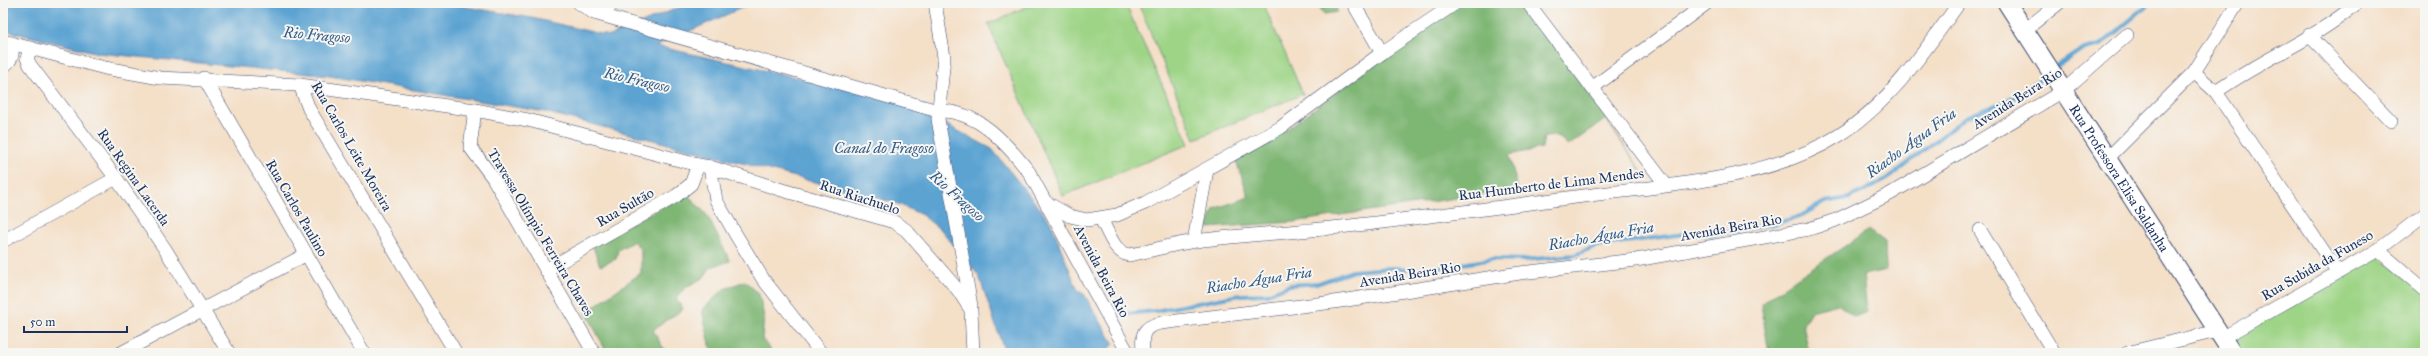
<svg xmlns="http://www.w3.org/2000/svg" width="2428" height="356" font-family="'IM FELL Great Primer',serif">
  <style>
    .green { fill: #9ed486; stroke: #5c8272 }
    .forest { fill: #7eb673; stroke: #4c7268 }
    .water { fill: #5ba3d2; stroke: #3b6998 }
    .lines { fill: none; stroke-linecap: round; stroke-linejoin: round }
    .stream { stroke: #5ba3d2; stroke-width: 4 }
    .street-casing { stroke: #3c496e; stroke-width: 14 }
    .secondary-casing { stroke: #3c496e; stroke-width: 20 }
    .street { stroke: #fff; stroke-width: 13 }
    .secondary { stroke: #fff; stroke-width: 18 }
    .labels { text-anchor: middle; stroke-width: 4; stroke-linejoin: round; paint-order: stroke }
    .street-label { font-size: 14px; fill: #1b2f5e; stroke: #f6f6f2 }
    .water-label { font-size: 15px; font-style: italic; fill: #315887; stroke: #f6f6f2 }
  </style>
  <rect width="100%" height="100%" fill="#f6f6f2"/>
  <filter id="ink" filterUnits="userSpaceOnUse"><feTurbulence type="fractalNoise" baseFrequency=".025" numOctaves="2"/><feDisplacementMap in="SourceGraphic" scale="8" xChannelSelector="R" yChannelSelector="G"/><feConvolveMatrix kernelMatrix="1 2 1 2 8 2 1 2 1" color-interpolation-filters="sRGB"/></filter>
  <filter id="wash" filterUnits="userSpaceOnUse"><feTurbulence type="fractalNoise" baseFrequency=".012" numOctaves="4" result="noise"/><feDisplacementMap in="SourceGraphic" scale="16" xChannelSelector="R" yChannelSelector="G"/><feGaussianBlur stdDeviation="0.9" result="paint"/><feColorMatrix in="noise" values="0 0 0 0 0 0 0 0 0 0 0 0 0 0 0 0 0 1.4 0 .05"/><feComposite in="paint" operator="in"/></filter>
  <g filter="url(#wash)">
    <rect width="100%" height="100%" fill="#f4dfc7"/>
    <g class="green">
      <path d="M1035,3H1125L1189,144L1063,196L988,24Z"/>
      <path d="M1138,3H1263L1303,94L1195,139Z"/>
      <path d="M2372,252L2425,293V353H2237L2228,340Z"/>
    </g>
    <g class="forest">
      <path d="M1317,3H1336L1337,12L1324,14Z"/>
      <path d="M1457,3H1528L1641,171L1606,119L1568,146L1558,136L1544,137L1542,148L1509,155L1518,189L1293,222L1207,228L1214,209L1249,197L1236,161L1284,131Z"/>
      <path d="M687,194L707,215L730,261L711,267L703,278L686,287L676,299L683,309L653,330L666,353H607L586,312L641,273V250L634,241L618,250L616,259L600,266L592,244Z"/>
      <path d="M1869,230L1885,242L1886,270L1863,275L1867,312L1854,317L1838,304L1811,311L1803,324L1809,353H1769L1761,304L1797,278Z"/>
      <path d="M745,281L759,294L764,317L762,339L771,350L768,353H712L702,310L724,289Z"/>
    </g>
    <path class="water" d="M3,3H443L532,18L610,36L690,3H753L656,46L902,101L992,149L1050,221L1078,291L1084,294L1114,344L1103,353H1005L979,276L942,231L922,215L896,203L545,112L330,76L98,53L3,30Z"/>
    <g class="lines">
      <g class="stream">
        <path d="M2054,68L2081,50L2101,45L2150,3"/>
        <path d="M1110,313L1116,315L1155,311L1240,295L1267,294L1290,285L1319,283L1353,271L1391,268L1426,270L1492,259L1525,260L1575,255L1596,246L1684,234L1712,235L1774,224L1799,217L1825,202L1849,198L1886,180L1966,117L2016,97L2047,74"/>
      </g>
    </g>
  </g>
  <g filter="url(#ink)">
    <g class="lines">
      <defs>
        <g id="street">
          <path d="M579,3L594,13L938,111C978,110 1006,143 1029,172L1128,353"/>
          <path d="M935,3L944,57L938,119L971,306"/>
          <path d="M1353,3L1382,53"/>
          <path d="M1528,3L1666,185"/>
          <path d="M594,13L616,3"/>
          <path d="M2025,30L2059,3"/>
          <path d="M2309,35L2391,121"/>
          <path d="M3,41L105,68L160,78L300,85L475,110L528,120L698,165"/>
          <path d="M31,48L27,58L30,65L116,178L165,249L229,353"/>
          <path d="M3,66C13,61 13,53 12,43"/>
          <path d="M2194,72L2216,92C2260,60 2318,38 2357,3"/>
          <path d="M204,78L364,353"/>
          <path d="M300,85L309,109L456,353"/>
          <path d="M1592,88L1707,3"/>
          <path d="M2216,92L2337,271"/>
          <path d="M475,110L470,147L493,178L594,353"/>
          <path d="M2107,159L2194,72L2238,3"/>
          <path d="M710,167L716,200L736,235L763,279L821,353"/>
          <path d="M1047,203L1070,216L1087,220L1117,215L1145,203L1280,128L1386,50L1456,3"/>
          <path d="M1101,219C1108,231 1114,253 1129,255C1151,251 1173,244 1196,241C1240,235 1286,233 1331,228C1415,219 1499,207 1583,196C1666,185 1765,181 1838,136C1889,104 1925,51 1959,3"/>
          <path d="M1980,230L2054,353"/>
          <path d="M3,241L116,178"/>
          <path d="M1194,241L1207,170"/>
          <path d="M2378,250L2425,290"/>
          <path d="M546,270L676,196L691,184L698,165L710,167L782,190L877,217L894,222L906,230L958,290L971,310L973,353"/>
          <path d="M2222,338L2378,250L2425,214"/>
          <path d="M121,353L305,255"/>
          <path d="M1143,353C1142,335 1141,327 1161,323L1334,302L1520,273L1636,260L1809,229L1836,220L1890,194L2063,91L2127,35"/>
          <path d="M2127,353L2217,331"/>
        </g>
        <g id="secondary">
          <path id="s1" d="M2007,3L2232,353"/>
        </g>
      </defs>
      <use href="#street" class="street-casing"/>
      <use href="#secondary" class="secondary-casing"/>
      <use href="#street" class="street"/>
      <use href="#secondary" class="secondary"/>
    </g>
  </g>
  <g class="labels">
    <g class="street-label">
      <text transform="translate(2017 98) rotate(-32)" y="5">Avenida Beira Rio</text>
      <text transform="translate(352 146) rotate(60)" y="5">Rua Carlos Leite Moreira</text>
      <text transform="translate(134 177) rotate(55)" y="5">Rua Regina Lacerda</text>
      <text dy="5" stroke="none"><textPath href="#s1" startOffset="208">Rua Professora Elisa Saldanha</textPath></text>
      <text transform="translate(1551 184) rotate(-7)" y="5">Rua Humberto de Lima Mendes</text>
      <text transform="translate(860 197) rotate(18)" y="5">Rua Riachuelo</text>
      <text transform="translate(625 207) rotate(-30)" y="5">Rua Sultão</text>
      <text transform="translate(297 208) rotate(60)" y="5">Rua Carlos Paulino</text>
      <text transform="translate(1731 227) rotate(-10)" y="5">Avenida Beira Rio</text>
      <text transform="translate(541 232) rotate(59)" y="5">Travessa Olímpio Ferreira Chaves</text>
      <text transform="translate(2317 265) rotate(-30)" y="5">Rua Subida da Funeso</text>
      <text transform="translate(1102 271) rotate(62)" y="5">Avenida Beira Rio</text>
      <text transform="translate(1410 274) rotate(-9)" y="5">Avenida Beira Rio</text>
    </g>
    <g class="water-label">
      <text transform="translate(317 35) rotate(5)" y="5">Rio Fragoso</text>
      <text transform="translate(637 80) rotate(13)" y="5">Rio Fragoso</text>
      <text transform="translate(1911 143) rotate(-36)" y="5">Riacho Água Fria</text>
      <text x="884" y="153">Canal do Fragoso</text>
      <text transform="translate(957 196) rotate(42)" y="5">Rio Fragoso</text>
      <text transform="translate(1601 236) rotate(-10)" y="5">Riacho Água Fria</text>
      <text transform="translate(1259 280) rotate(-9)" y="5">Riacho Água Fria</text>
    </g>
  </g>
  <rect width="2428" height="356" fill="none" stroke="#f6f6f2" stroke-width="16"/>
  <path d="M24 326v6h103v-6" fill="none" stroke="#1b2f5e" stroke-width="2"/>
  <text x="30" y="326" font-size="12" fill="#1b2f5e" stroke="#f6f6f2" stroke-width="3" paint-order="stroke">50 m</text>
</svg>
